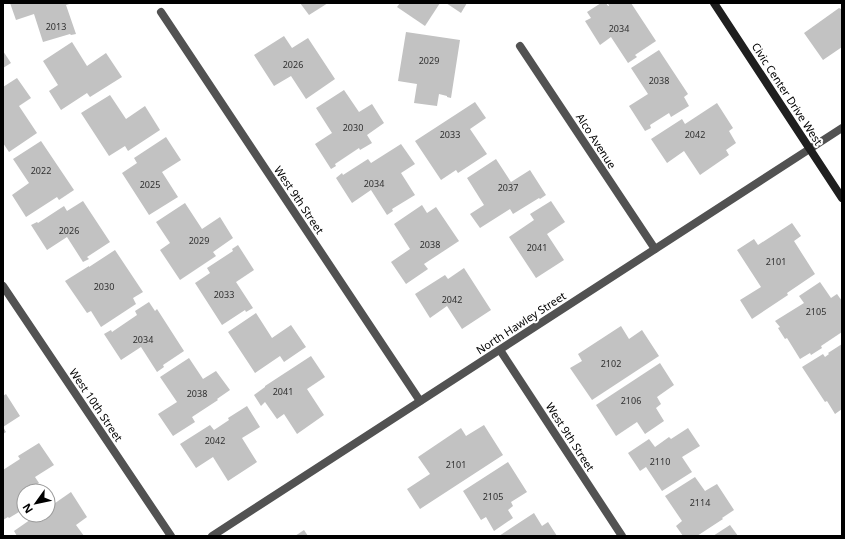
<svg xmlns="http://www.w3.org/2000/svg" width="845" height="539" font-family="'Noto Sans',sans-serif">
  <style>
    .building { fill: #c2c2c2 }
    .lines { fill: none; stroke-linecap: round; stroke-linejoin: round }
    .street { stroke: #525252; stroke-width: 8 }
    .secondary { stroke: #1f1f1f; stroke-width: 8 }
    .labels { text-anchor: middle; stroke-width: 4; stroke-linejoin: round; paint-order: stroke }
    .number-label { font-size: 9px; fill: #303030 }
    .street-label { font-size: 11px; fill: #000; stroke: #fff }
  </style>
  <rect width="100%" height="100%" fill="#fff"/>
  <g class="building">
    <path d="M10,3H73L66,5L76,34L71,35L70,34L43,42L34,14L16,20Z"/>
    <path d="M300,3H328L309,15Z"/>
    <path d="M400,3H440L425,26L397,7Z"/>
    <path d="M446,3H467L461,13Z"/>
    <path d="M601,3H606L608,6H609L608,3H631L656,41L635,55L637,57L628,63L611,37L600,45L585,21L591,18L587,12Z"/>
    <path d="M839,8L841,9L842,8V47L823,60L804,33Z"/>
    <path d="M406,32L460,40L451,98L447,97V96L439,94L437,106L414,103L417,84L398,81Z"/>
    <path d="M284,36L292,48L308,38L335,79L306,99L291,76L274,86L254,55Z"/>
    <path d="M72,42L87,66L106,53L122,77L90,97L87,93L61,110L49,91L58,85L43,61Z"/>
    <path d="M659,50L688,94L684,97L689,106L671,117L669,113L650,125L651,128L645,131L629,106L648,94L631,68Z"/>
    <path d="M3,51L11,63L3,68Z"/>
    <path d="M17,78L31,98L19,106L37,133L9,152L3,143V87Z"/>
    <path d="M344,90L359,112L372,104L384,123L367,135L372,143L360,150L359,148L335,164L336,166L331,169L315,144L332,133L316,108Z"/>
    <path d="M110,95L126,119L145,106L160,130L128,151L125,146L109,156L81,113Z"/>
    <path d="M475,102L486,118L470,129L487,154L458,173L456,170L441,180L415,141Z"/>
    <path d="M717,103L733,128L729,131L736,143L726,150L729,155L700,175L684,151L667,163L651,139L682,119L685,124Z"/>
    <path d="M166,137L181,160L162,172L178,197L149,215L122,173L137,163L134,158Z"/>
    <path d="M41,141L74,190L59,200L57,197L26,217L12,195L29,183L13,159Z"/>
    <path d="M401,144L415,164L401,173L415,195L392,209L393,211L387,215L371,190L352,203L336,178L342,173L343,175L368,159L371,163Z"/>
    <path d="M496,159L511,182L530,170L546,195L540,199L539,198L513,214L510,209L480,228L470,214L484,205L467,178Z"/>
    <path d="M83,201L110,242L87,257L89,259L83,262L67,237L47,250L31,225L37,222L38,223L64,206L67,211Z"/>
    <path d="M551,201L565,222L547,234L564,260L536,278L509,237L534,220L530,214Z"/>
    <path d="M185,203L202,229L220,217L233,238L213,252L216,256L180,280L160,250L170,243L156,222Z"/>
    <path d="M422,205L427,213L436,207L459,241L424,264L428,269L406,284L391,262L410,249L394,224Z"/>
    <path d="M792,223L801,236L794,241L815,274L787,293L788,295L752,319L740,300L761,287L737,250L754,239L758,245Z"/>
    <path d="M238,245L254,270L236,282L253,308L246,312L245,310L222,325L195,283L210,273L207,268L233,251L232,249Z"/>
    <path d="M115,250L143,292L133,298L136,304L101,327L91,311L87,313L65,281L89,266V267Z"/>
    <path d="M464,268L491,310L462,329L447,306L430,318L415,294L445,275L448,279Z"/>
    <path d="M820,282L831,298L837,294L842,301V332L821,346L822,348L811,355L810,353L800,359L787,338L785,339L778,328L780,327L775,321L804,303L799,296Z"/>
    <path d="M149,302L155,311L157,309L184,351L163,365L164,367L157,372L141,347L121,360L104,334L111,330L112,332L137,315L135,311Z"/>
    <path d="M256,313L272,338L291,325L306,347L284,362L280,356L255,373L228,332Z"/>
    <path d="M621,326L629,339L642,330L659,356L592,400L570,368L582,361L578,354Z"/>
    <path d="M842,344V409L835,414L827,401L825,402L802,367L823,354L825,357L829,354L828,353Z"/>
    <path d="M311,356L325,377L307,389L324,415L297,434L284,414L277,419L265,402L261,406L254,395L265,387V386Z"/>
    <path d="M189,358L203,379L216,371L230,390L217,399L218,400L192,417L195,422L173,436L158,414L177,402L160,377Z"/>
    <path d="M660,363L674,385L657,397L661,404L656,408L664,421L645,434L637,422L616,436L596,405Z"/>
    <path d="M6,394L20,416L3,427L6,432L3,434V396Z"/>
    <path d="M247,406L260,427L242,438L257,462L228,481L213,457L196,468L180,444L210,425L214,430L229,420L228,418Z"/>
    <path d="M484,425L503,455L420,509L407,489L430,474L418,457L461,428L466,436Z"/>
    <path d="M688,428L700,446L682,457L692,472L662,491L646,467L640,471L628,453L649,439L655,447L669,437L671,439Z"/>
    <path d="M39,443L54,465L35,477L39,483L36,485L40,491H24V509L9,518L8,517L3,520V470L20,459L18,456Z"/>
    <path d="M508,462L527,492L511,502L513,506L508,510L513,518L494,531L486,517L481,520L463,491Z"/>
    <path d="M695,477L705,491L717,484L734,510L722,518L723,519L697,536H683L676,526L682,521L665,496Z"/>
    <path d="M71,492L87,517L76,525L84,536H17L14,531L37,515H48V508Z"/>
    <path d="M534,513L542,526L548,522L557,536H499Z"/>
    <path d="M730,525L738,536H713Z"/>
    <path d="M304,530L308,536H295Z"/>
  </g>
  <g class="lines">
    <g class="street">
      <path d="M161,12L420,401"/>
      <path d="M520,46L655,249"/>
      <path d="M3,286L171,536"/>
      <path d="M500,350L622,536"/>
      <path d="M212,536L842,128"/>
    </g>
    <path class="secondary" d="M714,3L842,198"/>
  </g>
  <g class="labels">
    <g class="number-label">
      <text x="56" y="30">2013</text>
      <text x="619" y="32">2034</text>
      <text x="429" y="64">2029</text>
      <text x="293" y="68">2026</text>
      <text x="659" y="84">2038</text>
      <text x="353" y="131">2030</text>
      <text x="450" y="138">2033</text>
      <text x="695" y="138">2042</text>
      <text x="41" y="174">2022</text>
      <text x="374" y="187">2034</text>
      <text x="150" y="188">2025</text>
      <text x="508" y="191">2037</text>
      <text x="69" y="234">2026</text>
      <text x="199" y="244">2029</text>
      <text x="430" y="248">2038</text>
      <text x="537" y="251">2041</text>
      <text x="776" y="265">2101</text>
      <text x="104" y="290">2030</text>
      <text x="224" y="298">2033</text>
      <text x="452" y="303">2042</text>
      <text x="816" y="315">2105</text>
      <text x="143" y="343">2034</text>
      <text x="611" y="367">2102</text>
      <text x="283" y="395">2041</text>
      <text x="197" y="397">2038</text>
      <text x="631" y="404">2106</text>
      <text x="215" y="444">2042</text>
      <text x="660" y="465">2110</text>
      <text x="456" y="468">2101</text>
      <text x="493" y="500">2105</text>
      <text x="700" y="506">2114</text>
    </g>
    <g class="street-label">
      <text transform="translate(787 94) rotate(57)" y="4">Civic Center Drive West</text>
      <text transform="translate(596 141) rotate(57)" y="4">Alco Avenue</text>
      <text transform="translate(299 200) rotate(56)" y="4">West 9th Street</text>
      <text transform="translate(521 323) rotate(-33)" y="4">North Hawley Street</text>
      <text transform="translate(96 405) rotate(56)" y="4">West 10th Street</text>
      <text transform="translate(570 437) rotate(57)" y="4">West 9th Street</text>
    </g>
  </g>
  <rect width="845" height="539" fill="none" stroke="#000000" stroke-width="8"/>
  <g transform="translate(36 503) rotate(237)"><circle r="19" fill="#ffffff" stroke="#999999"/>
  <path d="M0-3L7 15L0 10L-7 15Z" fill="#000000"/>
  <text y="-6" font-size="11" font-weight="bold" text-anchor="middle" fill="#000000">N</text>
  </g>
</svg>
